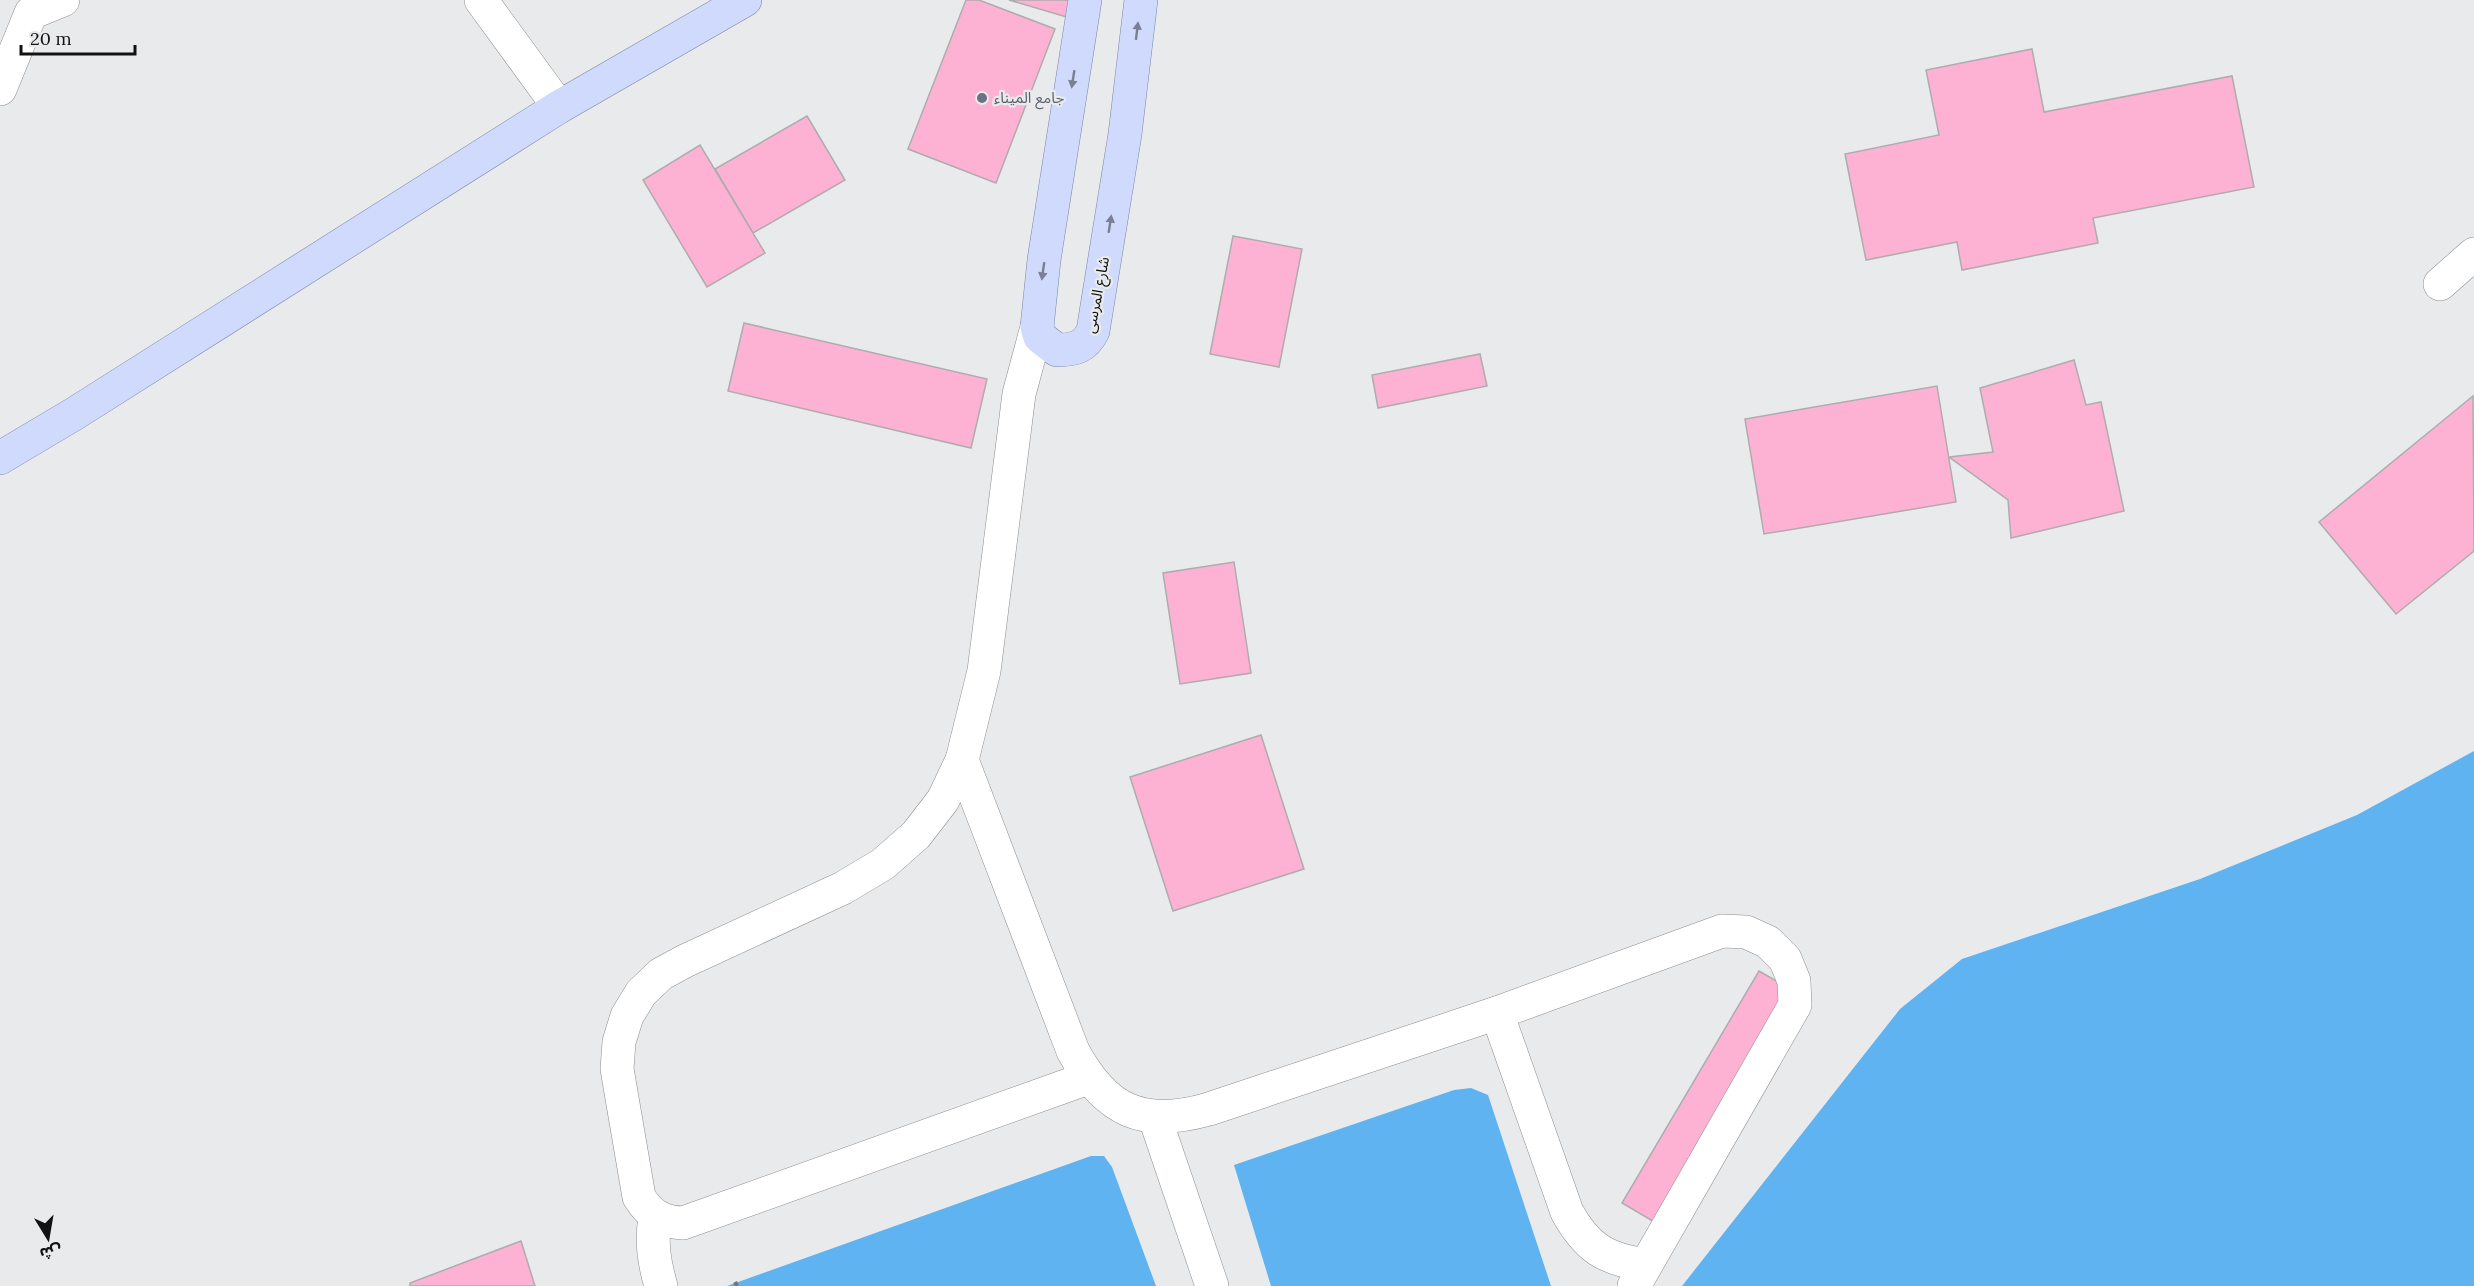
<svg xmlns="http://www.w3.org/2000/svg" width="2474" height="1286" font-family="Lora,'Noto Sans Arabic',serif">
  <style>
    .water { fill: #5eb3f0 }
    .building { fill: #fdb2d4; stroke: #aeacad; stroke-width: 1.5 }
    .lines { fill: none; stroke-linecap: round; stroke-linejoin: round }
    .minor-casing { stroke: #8d8e8f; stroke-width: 34 }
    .major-casing { stroke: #7884a9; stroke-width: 34 }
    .path { stroke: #737475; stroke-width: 4; stroke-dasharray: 4.5 4.5; stroke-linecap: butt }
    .minor { stroke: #fff; stroke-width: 33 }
    .major { stroke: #cfdafc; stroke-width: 33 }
    .oneway { fill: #7a8093 }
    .worship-dot { fill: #6b7280; stroke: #e9eaec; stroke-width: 2 }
    .labels { text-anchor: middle; stroke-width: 4.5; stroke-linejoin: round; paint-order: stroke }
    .worship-label { font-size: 15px; fill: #5b616d; stroke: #e9eaec; text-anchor: start }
    .street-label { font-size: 15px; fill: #111212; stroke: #e9eaec }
  </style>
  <rect width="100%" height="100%" fill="#e9eaec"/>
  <g class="water">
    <path d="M2474,751V1286H1682L1900,1009L1962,959L2200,879L2357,815Z"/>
    <path d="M1471,1088L1488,1095L1551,1286H1271L1234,1165L1454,1090Z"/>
    <path d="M1091,1156H1104L1112,1167L1156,1286H727Z"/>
  </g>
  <g class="building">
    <path d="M966,0H979L1055,29L996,183L908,149Z"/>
    <path d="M1009,0H1075L1070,18Z"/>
    <path d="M2032,49L2044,112L2232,76L2254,187L2093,218L2098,243L1962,270L1957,242L1866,260L1845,154L1939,135L1926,70Z"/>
    <path d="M807,116L845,180L753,233L715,169Z"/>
    <path d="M700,145L765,253L707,287L643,180Z"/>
    <path d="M1233,236L1302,249L1279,367L1210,354Z"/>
    <path d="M744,323L987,379L971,448L728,391Z"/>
    <path d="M1480,354L1487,386L1378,408L1372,375Z"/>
    <path d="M2074,360L2086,405L2101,402L2124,511L2011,538L2008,500L1949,457L1993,452L1980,388Z"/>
    <path d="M1937,386L1956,502L1764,534L1745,419Z"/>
    <path d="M2473,396L2474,551L2396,614L2319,522Z"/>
    <path d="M1234,562L1251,673L1180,684L1163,573Z"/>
    <path d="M1261,735L1304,869L1173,911L1130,777Z"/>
    <path d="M1759,971L1794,991L1656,1223L1622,1203Z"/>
    <path d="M521,1241L535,1286H410V1283Z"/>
  </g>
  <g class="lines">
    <defs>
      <g id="minor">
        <path d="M481,0L559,107"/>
        <path d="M0,89L31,13L63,0"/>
        <path d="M2440,284L2474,254"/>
        <path d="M1037,327L1019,394L984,671L962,760L943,800L916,835L883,864L843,888L685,961L661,974L641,993L627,1016L619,1042L617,1069L639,1197C650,1215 662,1222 683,1223L1088,1078"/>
        <path d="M962,760L1073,1051C1106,1112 1143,1128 1209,1109L1497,1013L1722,931L1746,932L1768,942L1785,959L1794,981L1795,1005L1634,1286"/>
        <path d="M1497,1013L1567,1212C1587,1248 1605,1259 1645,1265"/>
        <path d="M1155,1118L1212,1286"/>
        <path d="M655,1217C651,1242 654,1262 661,1286"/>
      </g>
      <g id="major">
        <path d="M1085,0L1044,260L1037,327L1040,337L1057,350C1075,350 1085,347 1093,331L1125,134L1141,0"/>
        <path d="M0,458L74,414L559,107L745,0"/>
      </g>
    </defs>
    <use href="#minor" class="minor-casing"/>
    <use href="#major" class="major-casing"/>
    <path class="path" d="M735,1282L737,1286"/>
    <use href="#minor" class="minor"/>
    <use href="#major" class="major"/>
  </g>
  <defs><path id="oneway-solid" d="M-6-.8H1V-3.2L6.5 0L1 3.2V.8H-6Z" transform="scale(1.5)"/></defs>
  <g class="oneway">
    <use href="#oneway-solid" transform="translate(1137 31) rotate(-83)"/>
    <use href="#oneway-solid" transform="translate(1073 79) rotate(99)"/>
    <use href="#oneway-solid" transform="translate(1110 224) rotate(-81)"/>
    <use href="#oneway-solid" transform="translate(1043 271) rotate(98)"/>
  </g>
  <circle class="worship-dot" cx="982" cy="98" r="6"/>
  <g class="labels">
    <g class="worship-label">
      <text x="994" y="103">جامع الميناء</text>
    </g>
    <g class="street-label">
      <text transform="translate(1097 295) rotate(-79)" y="5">شارع المرسى</text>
    </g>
  </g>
  <g transform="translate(48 1238) rotate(169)" stroke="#e9eaec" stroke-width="4.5" paint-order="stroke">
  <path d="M0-4.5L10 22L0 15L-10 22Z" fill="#111212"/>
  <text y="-9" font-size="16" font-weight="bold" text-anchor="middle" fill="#111212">ش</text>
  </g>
  <path d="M21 45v9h114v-9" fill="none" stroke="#111212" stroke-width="3"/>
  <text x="30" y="45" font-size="18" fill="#111212" stroke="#e9eaec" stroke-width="4.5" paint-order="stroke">20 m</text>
</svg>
